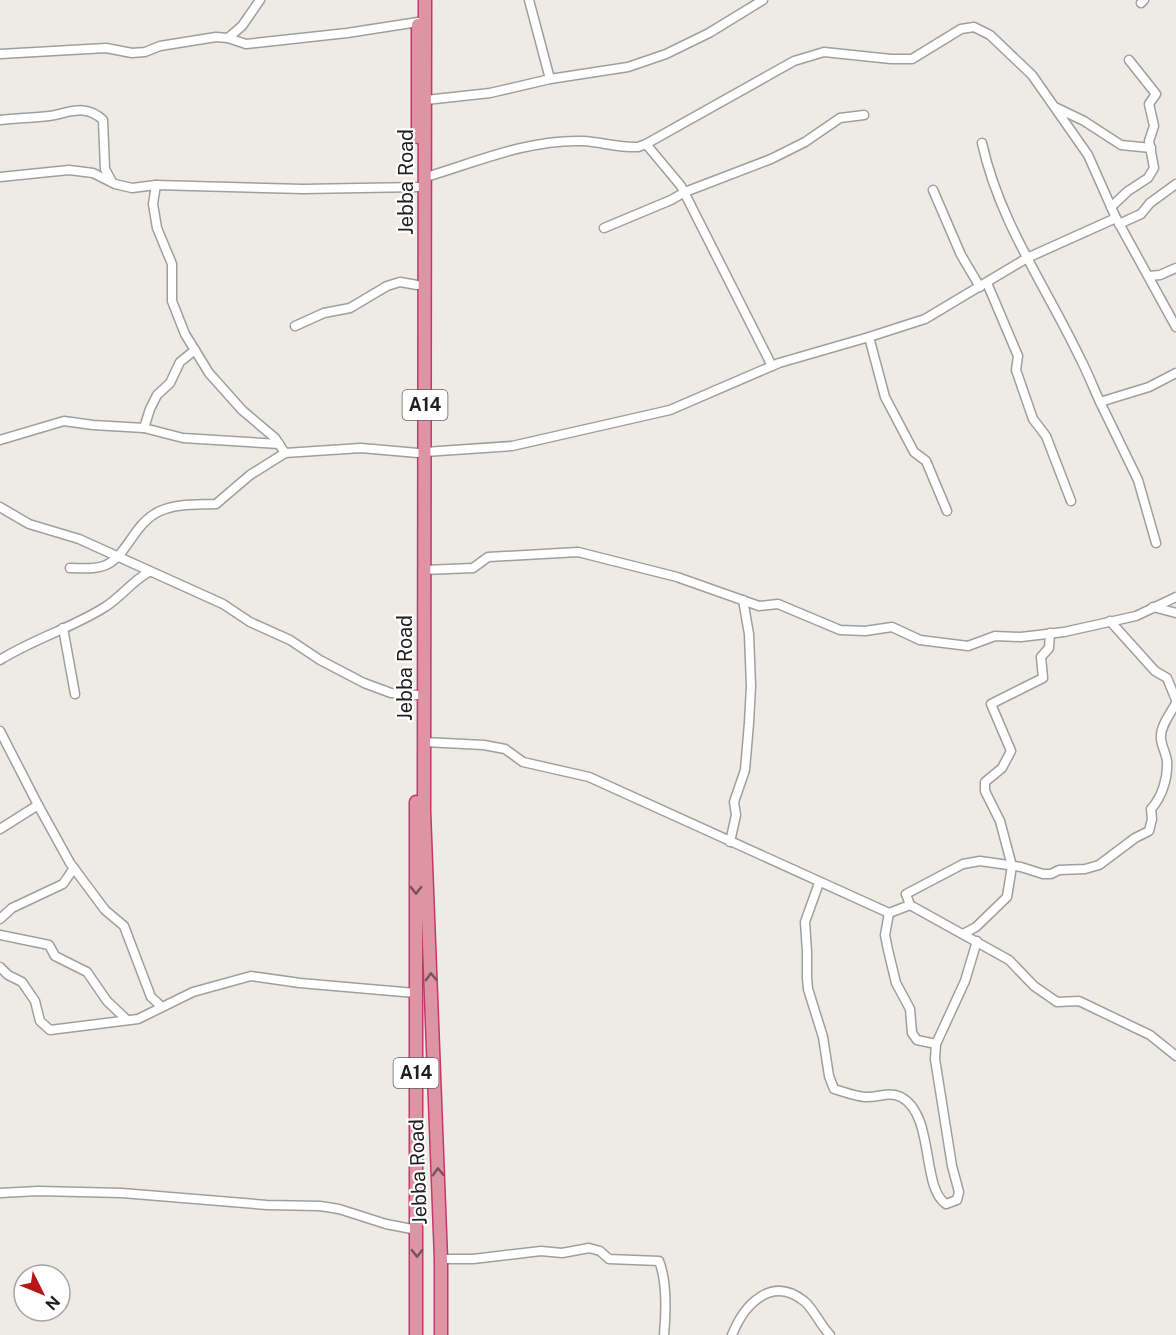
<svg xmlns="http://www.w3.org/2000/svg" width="1176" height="1335" font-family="'Public Sans',sans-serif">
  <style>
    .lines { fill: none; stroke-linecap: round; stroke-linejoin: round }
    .minor-casing { stroke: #9f9f9f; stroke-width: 11 }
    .highway-casing { stroke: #c7376b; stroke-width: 15 }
    .minor { stroke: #fff; stroke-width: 8 }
    .highway { stroke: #dd95a4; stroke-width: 12 }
    .oneway { stroke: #74545a }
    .labels { text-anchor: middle; stroke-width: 4.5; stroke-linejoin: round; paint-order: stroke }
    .shield { fill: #fff; stroke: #626262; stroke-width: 1.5 }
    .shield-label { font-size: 18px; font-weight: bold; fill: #1e1e1e }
    .street-label { font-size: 20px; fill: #1e1e1e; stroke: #fff }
  </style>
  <rect width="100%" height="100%" fill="#eeebe5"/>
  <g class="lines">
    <defs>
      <g id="minor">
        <path d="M529,0L550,79"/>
        <path d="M1141,3L1144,0"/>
        <path d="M228,38L242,26L260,0"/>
        <path d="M0,54L106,48L132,53L145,52L160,46L216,37L228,38L246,44L347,33L418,22"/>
        <path d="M426,100L490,93L550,79L628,67L666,54L709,33L763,0"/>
        <path d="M1057,108L1084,121L1121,145L1151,148"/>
        <path d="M0,120C16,118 33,118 49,116C69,113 85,103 103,120L105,169L112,182"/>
        <path d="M982,143C999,221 1045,285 1079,356C1087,371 1093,387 1100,402L1149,387L1176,373"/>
        <path d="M646,144L681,186L772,366"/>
        <path d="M0,177L69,170L93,173L115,184L132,188L156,185L303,189L418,187"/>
        <path d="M426,177C476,162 529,139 583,141C601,142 620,148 638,147L646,144L794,61L824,52L891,59H912L961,29L974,27L990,35L1032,75L1088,155L1116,218L1176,327"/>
        <path d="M156,185L153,204L157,228L172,264V301L185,334L209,373L242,410L275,438L285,453"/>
        <path d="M933,190L961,255L980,287"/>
        <path d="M1111,207L1128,191L1148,178L1154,168L1149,141L1154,126L1149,104L1156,94L1129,60"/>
        <path d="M1119,224L1141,214L1150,203L1176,184"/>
        <path d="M604,228L671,200L685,192L771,159L805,142L840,118L864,115"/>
        <path d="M1149,276L1160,275L1176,268"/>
        <path d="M987,283L1018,356L1016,370L1033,419L1046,436L1071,501"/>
        <path d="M295,326L324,313L350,308L387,286L400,282L417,285"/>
        <path d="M869,337L885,397L914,452L926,461L947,511"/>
        <path d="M1100,402L1138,480L1156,543"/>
        <path d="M144,428L150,409L157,395L170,383L180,362L195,350"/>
        <path d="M0,440L64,421L93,425L144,428L183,438L279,444"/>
        <path d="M425,452L512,446L670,410L779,363L869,337L925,319L1027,258L1116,218"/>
        <path d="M0,507L29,524L79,539L223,604L250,622L290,640L320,660L364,683L391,693L417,695"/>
        <path d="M70,568C82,568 97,570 108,564C128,553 135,522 160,511C178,503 198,505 216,504L250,475L285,453L361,448L418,453"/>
        <path d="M424,570L473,568L488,557L578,552L677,577L759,606L778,604L840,630L865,631L892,627L920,640L968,646L995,636L1021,637L1064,632L1136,616L1176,597"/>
        <path d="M1153,607L1176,613"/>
        <path d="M1110,621L1155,671L1167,678L1176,700"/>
        <path d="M63,628L75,694"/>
        <path d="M0,660C33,639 72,628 105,607C121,597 132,581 149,572"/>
        <path d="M0,731L38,805L70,863L105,910L124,926L151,997L162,1007"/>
        <path d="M424,742L484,745L505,749L523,762L589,777L889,913L910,905L1009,960L1034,986L1057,1002L1079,1001L1150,1035L1176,1056"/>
        <path d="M0,829L38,805"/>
        <path d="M730,842L736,815L734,802L745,770L749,723L751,686L749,634L743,600"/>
        <path d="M819,883L805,922L807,952V978L808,989L823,1037L829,1076L834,1089C845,1092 854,1096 865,1097C878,1098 888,1091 901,1097C935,1115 921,1188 946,1204L957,1200L959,1192L952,1166L935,1059L936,1044L965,981L977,941"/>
        <path d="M910,905L906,894L963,864L980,861L1001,864L1021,867L1043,874H1051L1059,870L1085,869L1099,865L1135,838L1149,831L1152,819L1151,809C1162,797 1168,778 1167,761C1166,753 1161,745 1161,738C1160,726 1171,713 1176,703"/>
        <path d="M889,913L885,935L888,950L896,983L910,1009L912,1033L917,1040L936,1044"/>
        <path d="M0,919L12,908L63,884L74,868"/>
        <path d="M963,934L976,927L1007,897L1012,866L1000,821L985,791V782L1002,768L1011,751L991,704L1043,678L1041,657L1049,648L1050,633"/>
        <path d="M0,935L49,945L55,956L87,972L107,1001L127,1020"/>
        <path d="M0,967L8,975L22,982L35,1001L40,1021L50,1030L138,1019L193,992L251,976L300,983L415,993"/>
        <path d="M0,1193L38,1191L122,1193L267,1205L320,1206L339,1209L386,1224L417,1230"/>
        <path d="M441,1259H473L541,1251L562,1253L589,1248L600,1251L609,1259L659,1261C667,1281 666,1313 664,1335"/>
        <path d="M732,1335C744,1305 771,1275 804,1301C813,1308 821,1326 830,1335"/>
      </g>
      <g id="highway">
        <path d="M425,0L424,811L441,1259V1335"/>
        <path d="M418,137V25"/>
        <path d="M416,802V1335"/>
      </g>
    </defs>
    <use href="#minor" class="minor-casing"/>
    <use href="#highway" class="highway-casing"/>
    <use href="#minor" class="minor"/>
    <use href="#highway" class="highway"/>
  </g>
  <defs><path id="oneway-chevron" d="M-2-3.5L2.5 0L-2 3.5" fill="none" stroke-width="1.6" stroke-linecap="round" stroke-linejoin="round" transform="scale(1.5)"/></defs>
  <g class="oneway">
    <use href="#oneway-chevron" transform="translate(416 890) rotate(90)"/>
    <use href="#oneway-chevron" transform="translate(431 977) rotate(-92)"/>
    <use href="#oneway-chevron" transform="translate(438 1172) rotate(-92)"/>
    <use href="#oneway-chevron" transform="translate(417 1253) rotate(90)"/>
  </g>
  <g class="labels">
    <g class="shield">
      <rect x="402.5" y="390" width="45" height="30" rx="4.5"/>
      <rect x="393.5" y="1058" width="45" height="30" rx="4.5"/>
    </g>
    <g class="shield-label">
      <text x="425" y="411">A14</text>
      <text x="416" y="1079">A14</text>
    </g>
    <g class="street-label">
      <text transform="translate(406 182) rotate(-90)" y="7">Jebba Road</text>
      <text transform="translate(405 668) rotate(-90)" y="7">Jebba Road</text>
      <text transform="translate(418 1172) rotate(-92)" y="7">Jebba Road</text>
    </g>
  </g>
  <g transform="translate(42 1293) rotate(133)"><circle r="28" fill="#ffffff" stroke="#a5a5a5" stroke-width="1.5"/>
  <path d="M0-4.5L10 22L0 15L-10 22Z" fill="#b61618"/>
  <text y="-9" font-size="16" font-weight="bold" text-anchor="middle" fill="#1e1e1e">N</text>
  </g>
</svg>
